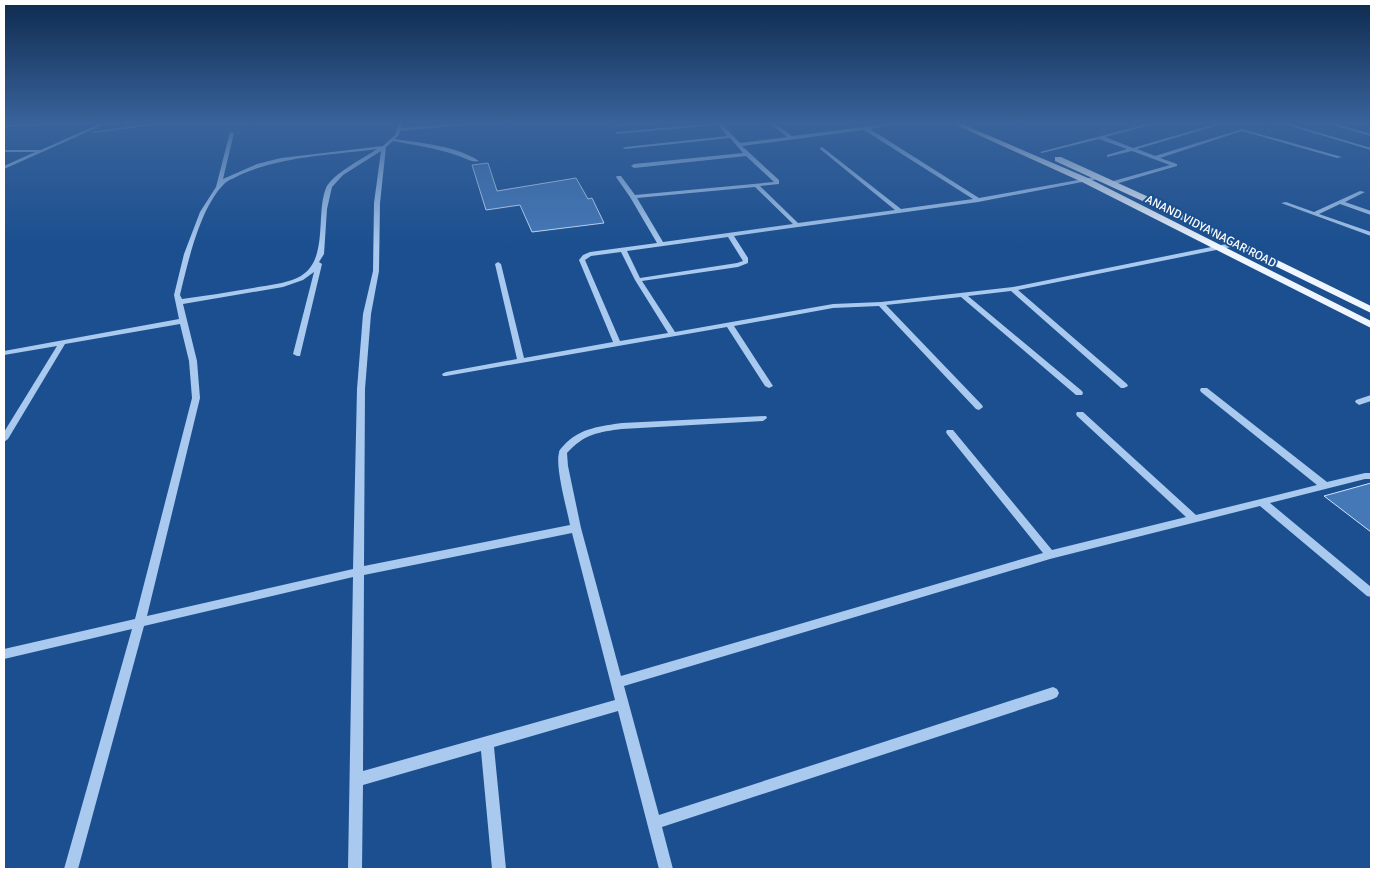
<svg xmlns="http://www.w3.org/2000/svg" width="1375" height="873" font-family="Signika,sans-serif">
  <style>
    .building { fill: #4478b7; stroke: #cfe3fa }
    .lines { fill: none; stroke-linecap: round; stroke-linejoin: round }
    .minor { fill: #a9c9ee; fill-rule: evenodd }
    .major { fill: #f0f6ff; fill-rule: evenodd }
    .labels { text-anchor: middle; stroke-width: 4; stroke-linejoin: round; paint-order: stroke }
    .far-street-label { font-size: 12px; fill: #fff; stroke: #1b4f8f }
  </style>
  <rect width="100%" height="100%" fill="#1b4f8f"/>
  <g class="building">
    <path d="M488,163L497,191L576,178L588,199L592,198L604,223L532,232L520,205L486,210L472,165Z"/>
    <path d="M1371,483V532L1324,496Z"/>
  </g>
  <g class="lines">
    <g class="minor">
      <path d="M18,124H50L48,125L4,127V125Z"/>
      <path d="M99,124H105L4,169V166L35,152H4V150H41Z"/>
      <path d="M147,124H160L93,133L91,132Z"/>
      <path d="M398,124H402L401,128L452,124H469L467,125L400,131L399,135L395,139C421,143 457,146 479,161C472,163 463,157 456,155C436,148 414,145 393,141L386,147L380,203L379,271L371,314L365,389L364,566L570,525C567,509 555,467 559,453C559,449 563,447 565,444C580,428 602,426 622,423L766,416L767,418L763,421L622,429C599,432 584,434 567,453L568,466L581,528L621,676L1043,553L947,434L946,432L947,430H953L1052,550L1186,517L1077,416L1076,414L1077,412H1083L1196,515L1317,485L1201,392L1200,390L1201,388H1207L1327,482L1365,473H1371V479H1365L1270,503L1371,587V597L1367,596L1260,506L1050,559L624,686L659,815L1053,687L1057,689L1059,693L1057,697L1053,699L662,827L673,869H659L618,711L494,747L506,869H492L481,751L363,785L362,869H348L353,577L144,626L78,869H64L132,629L4,659V649L135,619L192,398L189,361L180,324L65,344L8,439L4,442V432L57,346L4,355V351L179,319L174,295L184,254L200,212L216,187L230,132L234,133L223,179L257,164L281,158L383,146L395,135ZM377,149C364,158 332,174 326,188C315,215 330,263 297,278C284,284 268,285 253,288C229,292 205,296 182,299L180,295C188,262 200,207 225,183C230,179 237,177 242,174C284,156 332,155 377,149ZM381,151L374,203L373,271L363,314L357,389L353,569L147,616L200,398L197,361L183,304L283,287L303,280L314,272L293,354L297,356H300L322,264L319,262L324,254L327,209L332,187L343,175ZM572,533L615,700L363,771L364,575Z"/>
      <path d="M621,124H634L616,127L614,126Z"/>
      <path d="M703,124H722L740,143L787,137L771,124H776L792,136L886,124H898L870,129L979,198L1100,176L1103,178L978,202L734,236L748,258V263L738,267L642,281L675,332L833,304L881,302L1013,287L1236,242L1239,244L1236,246L1018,290L1127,384L1128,386L1124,388H1121L1011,291L968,296L1082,391L1083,393L1082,395H1076L961,297L886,305L982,405L983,407L979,410L976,409L879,306L833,308L734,326L773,386L769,388L765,386L727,327L446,376H443L442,374L446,372L517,359L495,264L498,262L501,264L524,358L613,342L579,260L583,255L590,252L657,243L630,197L616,177L617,176H621L635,195L774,182L746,156L634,168L631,166L634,164L743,153L730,138L625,149L623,148L625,147L727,136L718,125L617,134L615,133L617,132ZM864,130L973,199L901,209L822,147L820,148V149L895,210L798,223L760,186L779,184V180L742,146ZM755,187L793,224L663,242L637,198ZM728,237L743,261L737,263L640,278L627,251ZM621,252L635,280L668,333L620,341L585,260L591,256Z"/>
      <path d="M1147,124H1154L1105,137L1133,148L1215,124H1222L1137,149L1155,156L1242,129L1342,157L1337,158L1242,131L1160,158L1177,164V166L1112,185L1110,184V182L1170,165L1132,151L1107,157V155L1127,149L1099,139L1042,153L1040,152Z"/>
      <path d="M1283,124H1290L1371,148V150Z"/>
      <path d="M1329,124H1336L1371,134V136Z"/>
      <path d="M1360,191L1365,192L1345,202L1371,211V215L1340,204L1319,214L1371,232V236L1281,203L1286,202L1314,212Z"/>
      <path d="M1371,395V401L1359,405L1355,402L1356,400Z"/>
    </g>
    <g class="major">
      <path d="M954,124H962L1088,178L1371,321V328L1082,182Z"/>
      <path d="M1055,157H1061L1153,199L1371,306V313L1147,203L1055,161Z"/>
    </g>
  </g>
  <linearGradient id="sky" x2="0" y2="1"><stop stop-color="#0f2b4f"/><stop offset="0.5" stop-color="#39639b"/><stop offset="1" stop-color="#39639b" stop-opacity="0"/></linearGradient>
  <rect width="1375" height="246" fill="url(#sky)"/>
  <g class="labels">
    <g class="far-street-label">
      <text transform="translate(1211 231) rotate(27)" y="4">ANAND VIDYA NAGAR ROAD</text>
    </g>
  </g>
  <rect width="1375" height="873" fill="none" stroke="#ffffff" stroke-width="10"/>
</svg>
